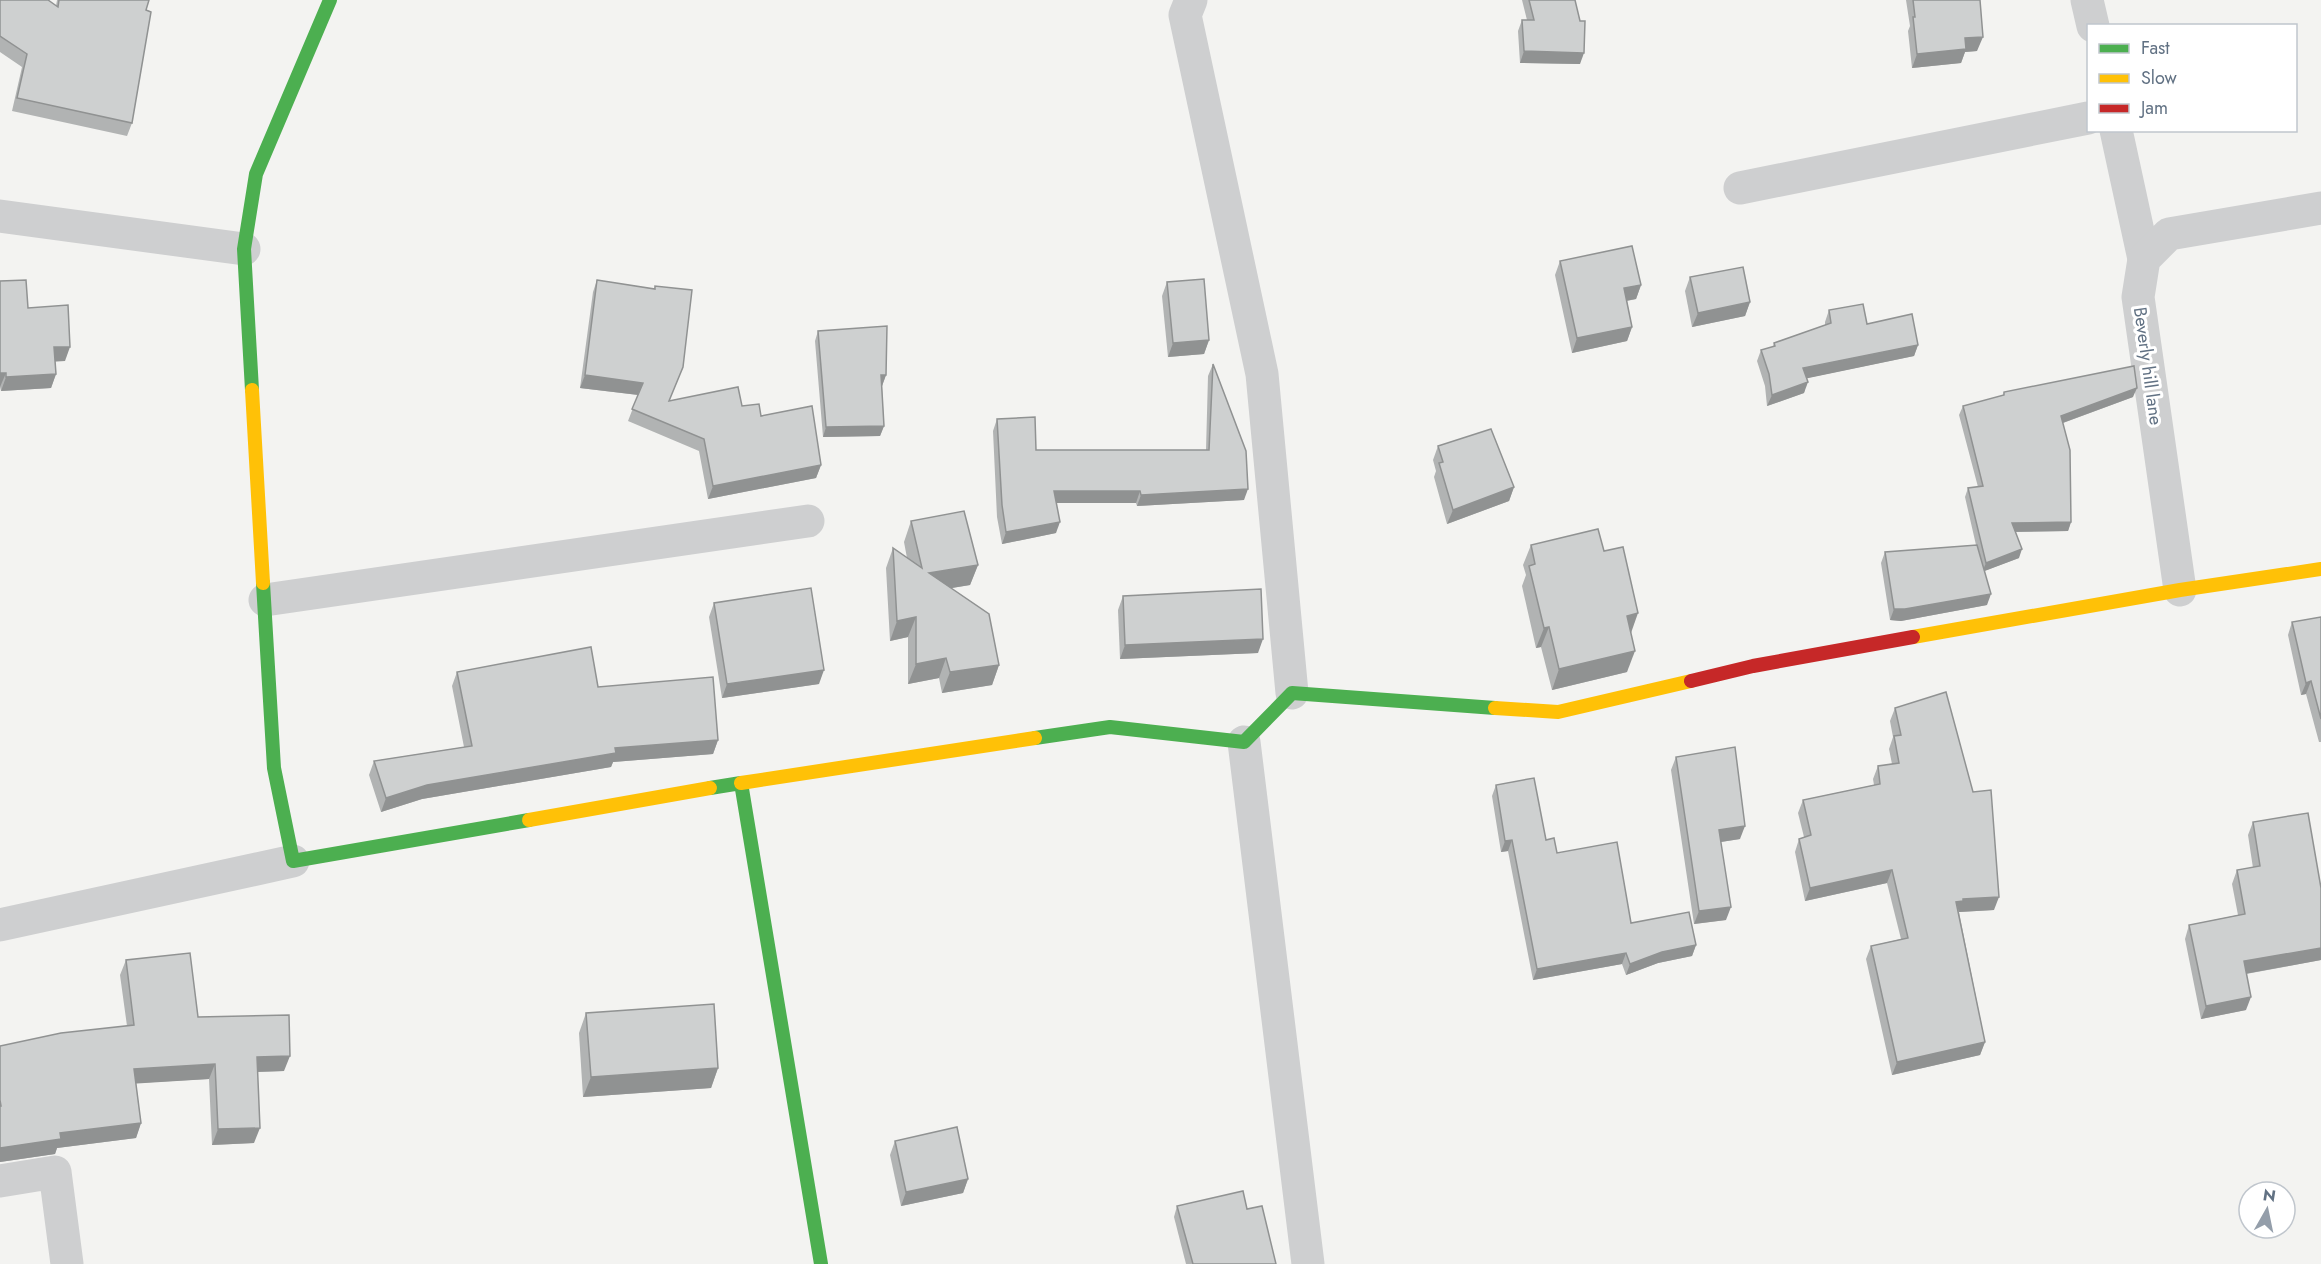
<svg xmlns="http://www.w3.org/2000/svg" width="2321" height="1264" font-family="Jost,sans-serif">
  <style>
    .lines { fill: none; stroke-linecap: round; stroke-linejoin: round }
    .street { stroke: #cecfd0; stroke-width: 33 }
    .fast { stroke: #4caf50; stroke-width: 14 }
    .slow { stroke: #ffc107; stroke-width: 14 }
    .jam { stroke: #c62828; stroke-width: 14 }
    .wall { fill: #b1b3b3 }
    .shaded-wall { fill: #909292 }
    .building { fill: #ced0d0; stroke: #909292; stroke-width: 1.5 }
    .labels { text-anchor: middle; stroke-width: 6; stroke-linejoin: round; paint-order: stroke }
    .street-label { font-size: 18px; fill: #617183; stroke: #fff }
  </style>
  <rect width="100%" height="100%" fill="#f3f3f1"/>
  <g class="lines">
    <g class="street">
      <path d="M1191,0L1185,15L1262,374L1292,693"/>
      <path d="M2087,0L2093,26"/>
      <path d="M2116,130L2144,259"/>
      <path d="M1740,188L2088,118"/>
      <path d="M0,216L244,249"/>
      <path d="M2180,590L2138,297L2144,259L2169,234L2321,208"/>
      <path d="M265,600L808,521"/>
      <path d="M1244,742L1308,1264"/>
      <path d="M0,925L293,861"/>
      <path d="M0,1181L55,1172L67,1264"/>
    </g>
    <g class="fast">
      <path d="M252,390L244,249L256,174L330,0"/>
      <path d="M263,583L274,768L293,861L529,820"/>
      <path d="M1035,738L1110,727L1244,742L1292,693L1495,708"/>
      <path d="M710,788L741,783L821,1264"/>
    </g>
    <g class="slow">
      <path d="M252,390L263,583"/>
      <path d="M1913,637L2180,590L2321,569"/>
      <path d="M1495,708L1558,712L1691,681"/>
      <path d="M741,783L1035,738"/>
      <path d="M529,820L710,788"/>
    </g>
    <path class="jam" d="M1691,681L1753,666L1913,637"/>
  </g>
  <g class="wall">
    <path d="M0,0L56,6L57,0H149L146,10L132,123L127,136L12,111L22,67L0,52Z"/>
    <path d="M1522,0H1575L1580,64L1520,63L1518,31L1522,20H1527Z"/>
    <path d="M1906,0H1980L1977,51L1965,52L1961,63L1912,68L1908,31L1910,26Z"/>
    <path d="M1560,261L1641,285L1636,299L1627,301L1632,327L1627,341L1572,353L1555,275Z"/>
    <path d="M1690,277L1750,302L1745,316L1692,327L1685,291Z"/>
    <path d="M597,280L654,289L655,286L683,367L669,401L742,406L761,416L821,465L816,478L708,499L699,451L628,421L638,395L580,388L593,292Z"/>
    <path d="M0,281L28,308L65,361H55L56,374L51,388L1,391L0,387Z"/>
    <path d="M1167,282L1209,340L1204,354L1168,357L1162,296Z"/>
    <path d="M1829,310L1867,324L1918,345L1914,356L1807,378L1804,393L1767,406L1765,386L1757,361L1761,350L1773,347L1774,343L1825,325V322Z"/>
    <path d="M818,331L886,375L882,386L884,426L880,436L823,437L815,341Z"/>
    <path d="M1213,364L1244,500L1137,506L1136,503H1056V533L1002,544L997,517L993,431L997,419L1036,450H1206L1208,376Z"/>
    <path d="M2004,392L2133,397L2063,423L2071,522L2068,531L2015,532L2019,558L1984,571L1987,605L1901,621L1890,620L1881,563L1885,552L1976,545L1965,497L1968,488L1978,487L1959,415L1963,406L2003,396Z"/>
    <path d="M1438,446L1514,487L1509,501L1447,524L1434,477L1436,471L1433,460Z"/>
    <path d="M911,521L978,565L970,585L951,588L999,665L992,685L942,693L939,678L908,684V637L890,641L886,568L893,548L907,558L904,542Z"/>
    <path d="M1531,545L1604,551L1631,633L1627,672L1552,690L1541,647L1536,648L1522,586L1526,575L1523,565Z"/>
    <path d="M1123,596L1258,653L1120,659L1118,610Z"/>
    <path d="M714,603L819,684L722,698L709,617Z"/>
    <path d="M2321,617V742H2319L2306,694L2301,695L2288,635L2292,622Z"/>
    <path d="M457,672L598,687L718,740L713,754L613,762L611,767L422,799L381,812L369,775L374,761L464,747L452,686Z"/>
    <path d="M1895,708L1994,910L1959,912L1985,1042L1980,1055L1892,1075L1866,959L1871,946L1901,939L1887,883L1805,901L1795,852L1799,839L1804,837L1798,813L1803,800L1874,785L1873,779L1878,766L1892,764L1889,749L1893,737L1890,721Z"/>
    <path d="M1676,757L1740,839L1721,842L1726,920L1694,924L1671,770Z"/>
    <path d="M1496,785L1557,853L1631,923L1696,945L1692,956L1658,963L1626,975L1622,964L1533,980L1508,851L1501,852L1492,796Z"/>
    <path d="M2253,822L2321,960L2246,974V1010L2201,1019L2185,939L2189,925L2238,915L2232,884L2237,870L2253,868L2248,835Z"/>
    <path d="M126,960L198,1017L284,1071L257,1072L254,1143L212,1145L209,1079L136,1083L141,1123L136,1138L57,1148L55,1154L0,1162V1046L127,1026L120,975Z"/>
    <path d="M586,1013L718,1068L711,1088L583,1097L579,1033Z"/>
    <path d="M895,1141L968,1179L963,1193L901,1206L890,1155Z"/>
    <path d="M1177,1206L1276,1264H1186L1174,1217Z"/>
  </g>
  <g class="shaded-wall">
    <path d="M1983,37L1977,51L1965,52L1961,63L1912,68L1917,54L1965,38Z"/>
    <path d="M1524,51L1584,53L1580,64L1520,63Z"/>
    <path d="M1641,285L1636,299L1619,302L1624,288Z"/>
    <path d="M1750,302L1745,316L1692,327L1698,313Z"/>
    <path d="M1632,327L1627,341L1572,353L1577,338Z"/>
    <path d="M1209,340L1204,354L1168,357L1173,343Z"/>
    <path d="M1918,345L1914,356L1799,380L1803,368Z"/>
    <path d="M54,347H70L65,361L49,362Z"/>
    <path d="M0,373H6L0,387Z"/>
    <path d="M56,374L51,388L1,391L6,377Z"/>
    <path d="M585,375L643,383L639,395L580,388Z"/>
    <path d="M881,375H886L882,386H878Z"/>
    <path d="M1808,382L1804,393L1767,406L1772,395Z"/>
    <path d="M2137,388L2133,397L2057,425L2061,416Z"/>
    <path d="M884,426L880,436L823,437L826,427Z"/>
    <path d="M821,465L816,478L708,499L713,486Z"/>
    <path d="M1514,487L1509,501L1447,524L1453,510Z"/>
    <path d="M1248,489L1244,500L1137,506L1141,495Z"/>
    <path d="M1054,491H1140L1136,503H1050Z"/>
    <path d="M1060,522L1056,533L1002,544L1006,532Z"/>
    <path d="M2071,522L2068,531L2008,532L2012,523Z"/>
    <path d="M2022,549L2019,558L1982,572L1986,563Z"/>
    <path d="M978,565L970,585L922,593L929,573Z"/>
    <path d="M1991,594L1987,605L1901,621L1890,620L1894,609Z"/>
    <path d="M1638,613L1631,633L1627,616Z"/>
    <path d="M916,617L908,637L890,641L897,621Z"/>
    <path d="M1549,627L1541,647L1536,648L1544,628Z"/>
    <path d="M1263,639L1258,653L1120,659L1125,645Z"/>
    <path d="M1635,651L1627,672L1552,690L1559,669Z"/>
    <path d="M946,658L939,678L908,684L916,664Z"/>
    <path d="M999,665L992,685L942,693L950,672Z"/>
    <path d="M824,670L819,684L722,698L727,684Z"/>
    <path d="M2311,681L2306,694L2301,695L2306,683Z"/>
    <path d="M718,740L713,754L613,762L611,767L422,799L381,812L386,798L427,785L615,748Z"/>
    <path d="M1745,826L1740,839L1714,843L1719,830Z"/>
    <path d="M1512,840L1508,851L1501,852L1505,841Z"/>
    <path d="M1892,870L1887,883L1805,901L1810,888Z"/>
    <path d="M1999,897L1994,910L1959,912L1956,902L1963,899Z"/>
    <path d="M1731,907L1726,920L1694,924L1699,911Z"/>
    <path d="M1696,945L1692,956L1658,963L1626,975L1630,964L1662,952Z"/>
    <path d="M2321,948V960L2239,975L2244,961Z"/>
    <path d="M1626,953L1622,964L1533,980L1537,969Z"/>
    <path d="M2251,997L2246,1010L2201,1019L2206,1006Z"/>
    <path d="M1985,1042L1980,1055L1892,1075L1897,1062Z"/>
    <path d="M290,1056L284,1071L251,1072L257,1057Z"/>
    <path d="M215,1064L209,1079L129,1084L134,1069Z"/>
    <path d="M718,1068L711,1088L583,1097L591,1077Z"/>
    <path d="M141,1123L136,1138L57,1148L55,1154L0,1162V1148L60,1133Z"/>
    <path d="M260,1128L254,1143L212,1145L218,1129Z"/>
    <path d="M968,1179L963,1193L901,1206L906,1192Z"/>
  </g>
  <g class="building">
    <path d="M0,0H48L58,7L59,0H149L146,10L151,12L132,123L17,98L27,54L0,36Z"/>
    <path d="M1529,0H1575L1580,21H1585L1584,53L1524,51L1522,20H1534Z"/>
    <path d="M1913,0H1980L1983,37L1965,38L1966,49L1917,54L1913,17H1915Z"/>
    <path d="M1632,246L1641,285L1624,288L1632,327L1577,338L1560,261Z"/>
    <path d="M1743,267L1750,302L1698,313L1690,277Z"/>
    <path d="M1204,279L1209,340L1173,343L1167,282Z"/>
    <path d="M26,280L28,308L68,305L70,347H54L56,374L6,377V373H0V281Z"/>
    <path d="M597,280L655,289V286L692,290L683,367L669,401L738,387L742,406L759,404L761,416L812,406L821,465L713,486L704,439L632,409L643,383L585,375Z"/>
    <path d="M1863,304L1867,324L1912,314L1918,345L1803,368L1808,382L1772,395L1769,374L1761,350L1775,346L1774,343L1831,323L1829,310Z"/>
    <path d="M887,326L886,375H881L884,426L826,427L818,331Z"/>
    <path d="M1213,364L1246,451L1248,489L1141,495L1140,491H1054L1060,522L1006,532L1002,505L997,419L1035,417L1036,450H1209Z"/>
    <path d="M2134,366L2137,388L2061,416L2070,450L2071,522L2012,523L2022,549L1986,563L1968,488L1983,486L1963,406L2004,395V392Z"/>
    <path d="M1491,429L1514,487L1453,510L1439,463L1443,462L1438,446Z"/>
    <path d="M964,511L978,565L929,573L989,614L999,665L950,672L946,658L916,664V617L897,621L893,548L922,568L911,521Z"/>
    <path d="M1598,529L1604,551L1623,547L1638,613L1627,616L1635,651L1559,669L1549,627L1544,628L1529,566L1535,564L1531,545Z"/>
    <path d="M1977,545L1991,594L1905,609H1894L1885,552Z"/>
    <path d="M811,588L824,670L727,684L714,603Z"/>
    <path d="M1261,589L1263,639L1125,645L1123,596Z"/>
    <path d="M2321,617V719L2311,681L2306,683L2292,622Z"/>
    <path d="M591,647L598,687L713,677L718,740L615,748L616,753L427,785L386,798L374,761L472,746L457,672Z"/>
    <path d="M1946,692L1973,792L1991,790L1999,897L1963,899V901L1956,902L1985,1042L1897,1062L1871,946L1908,938L1892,870L1810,888L1799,839L1811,835L1803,800L1880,784L1878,766L1899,763L1894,736L1901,735L1895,708Z"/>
    <path d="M1735,747L1745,826L1719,830L1731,907L1699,911L1676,757Z"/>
    <path d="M1534,778L1546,840L1554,838L1557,853L1617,842L1631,923L1689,912L1696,945L1662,952L1630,964L1626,953L1537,969L1512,840L1505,841L1496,785Z"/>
    <path d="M2308,813L2321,888V948L2244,961L2251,997L2206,1006L2189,925L2245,914L2237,870L2260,866L2253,822Z"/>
    <path d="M190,953L198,1017L289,1015L290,1056L257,1057L260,1128L218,1129L215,1064L134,1069L141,1123L60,1133L61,1139L0,1148V1106H1L0,1100V1046L61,1033L134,1025L126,960Z"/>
    <path d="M714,1004L718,1068L591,1077L586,1013Z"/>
    <path d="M957,1127L968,1179L906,1192L895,1141Z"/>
    <path d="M1243,1191L1247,1209L1262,1206L1276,1264H1193L1177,1206Z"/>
  </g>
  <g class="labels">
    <g class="street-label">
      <text transform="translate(2148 366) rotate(82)" y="6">Beverly hill lane</text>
    </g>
  </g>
  <rect x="2087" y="24" width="210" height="108" fill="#ffffff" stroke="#c0c6cd" stroke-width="1.5"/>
  <rect x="2099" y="44" width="30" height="9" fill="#4caf50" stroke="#c0c6cd" stroke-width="1.5"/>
  <text x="2141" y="54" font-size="18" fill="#617183">Fast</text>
  <rect x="2099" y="74" width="30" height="9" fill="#ffc107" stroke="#c0c6cd" stroke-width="1.5"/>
  <text x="2141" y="84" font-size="18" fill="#617183">Slow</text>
  <rect x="2099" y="104" width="30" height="9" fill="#c62828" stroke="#c0c6cd" stroke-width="1.5"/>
  <text x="2141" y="114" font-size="18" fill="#617183">Jam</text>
  <g transform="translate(2267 1210) rotate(9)"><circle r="28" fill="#ffffff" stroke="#c0c6cd" stroke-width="1.5"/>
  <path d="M0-4.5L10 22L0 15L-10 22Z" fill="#949eaa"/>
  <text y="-9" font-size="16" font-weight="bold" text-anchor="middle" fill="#617183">N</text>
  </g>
</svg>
